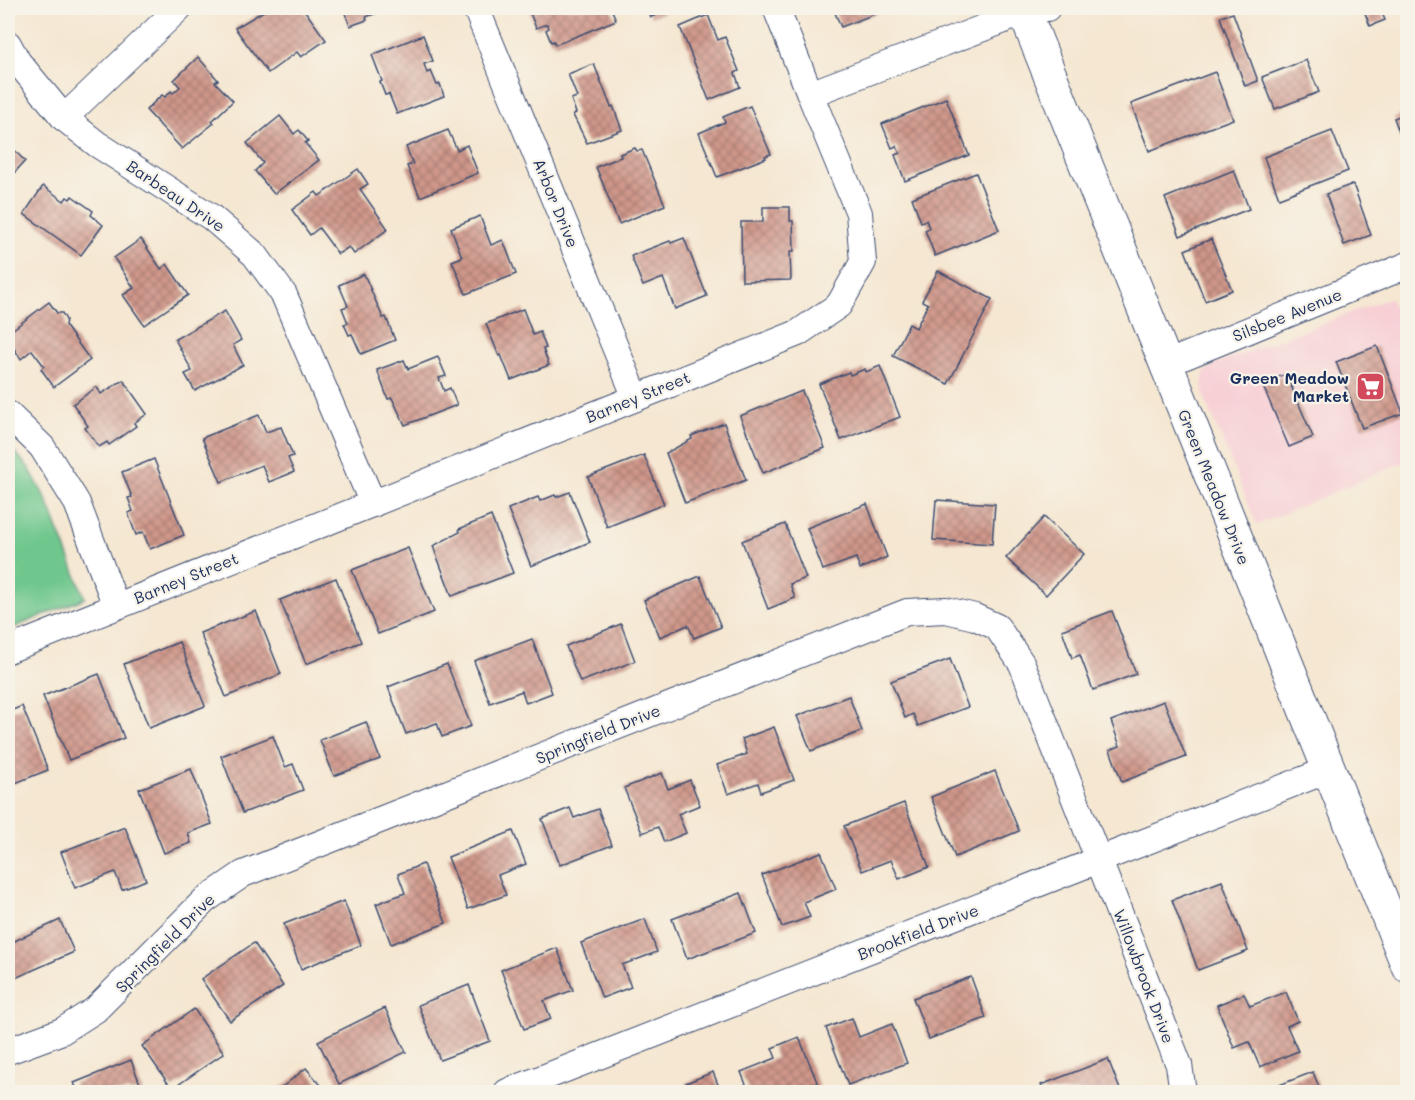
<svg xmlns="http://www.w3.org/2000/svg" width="1415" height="1100" font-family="Mali,sans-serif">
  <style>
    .built { fill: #f7cfd5 }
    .green { fill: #70c78d; stroke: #467b76; stroke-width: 1.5 }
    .building { fill: url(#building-cross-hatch) }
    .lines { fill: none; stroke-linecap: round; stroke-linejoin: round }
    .street-casing { stroke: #3c4b6f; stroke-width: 28 }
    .secondary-casing { stroke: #3c4b6f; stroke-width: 35 }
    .street { stroke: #fff; stroke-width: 26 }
    .secondary { stroke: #fff; stroke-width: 33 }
    .labels { text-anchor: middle; stroke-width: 4.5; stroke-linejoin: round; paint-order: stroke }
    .street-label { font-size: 16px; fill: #1b2f5e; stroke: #f7f3e8 }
    .poi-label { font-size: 16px; font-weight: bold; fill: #1b2f5e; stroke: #f7f3e8; text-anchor: end }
  </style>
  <defs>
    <pattern id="building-cross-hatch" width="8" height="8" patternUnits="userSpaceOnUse" patternTransform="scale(1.5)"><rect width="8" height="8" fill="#d0978a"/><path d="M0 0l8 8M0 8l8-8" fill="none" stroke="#a87c74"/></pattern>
  </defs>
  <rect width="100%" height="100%" fill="#f7f3e8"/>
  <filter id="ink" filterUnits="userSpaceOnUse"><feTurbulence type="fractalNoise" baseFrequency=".0167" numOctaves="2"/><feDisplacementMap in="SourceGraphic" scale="12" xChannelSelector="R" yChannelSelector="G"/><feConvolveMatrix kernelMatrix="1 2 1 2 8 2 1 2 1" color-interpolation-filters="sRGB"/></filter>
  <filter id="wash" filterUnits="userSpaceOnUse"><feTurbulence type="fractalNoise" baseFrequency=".008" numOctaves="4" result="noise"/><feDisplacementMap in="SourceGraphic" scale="24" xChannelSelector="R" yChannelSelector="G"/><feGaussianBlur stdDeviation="1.35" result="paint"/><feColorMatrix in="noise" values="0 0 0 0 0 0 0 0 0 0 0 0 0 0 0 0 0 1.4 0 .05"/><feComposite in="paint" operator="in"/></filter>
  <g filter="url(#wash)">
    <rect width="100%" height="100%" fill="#f5e7d1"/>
    <path class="built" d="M1390,298L1407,346V461L1257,525L1204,396L1202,383L1204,373L1215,364Z"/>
    <path class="green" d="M8,444L29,468L47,501L85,598L8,630Z"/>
    <g id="blocks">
      <g class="building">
        <path d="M269,8H303L326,40L301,57L297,52L268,73L235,28Z"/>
        <path d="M343,8H390L366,17L367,20L350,26Z"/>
        <path d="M528,8H611L616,20L555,45L554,41L551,42L546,30L549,28L547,24L536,28Z"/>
        <path d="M647,8H676L651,17Z"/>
        <path d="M833,8H890L841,27Z"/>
        <path d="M1363,8H1380L1385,20L1370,26Z"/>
        <path d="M1233,13L1258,81L1245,86L1220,17Z"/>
        <path d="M708,15L718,40L725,37L739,71L735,73L740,87L709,100L680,27Z"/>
        <path d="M423,35L433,61L424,64L427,73L431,71L437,85L440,84L444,96L397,114L389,94L385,95L380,82L382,81L372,55Z"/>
        <path d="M198,57L218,80L215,82L233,101L212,121L214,123L182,149L146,110L162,95L165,97L171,91L173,93L180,87L174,80Z"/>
        <path d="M1306,60L1319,92L1275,109L1262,77Z"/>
        <path d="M594,64L611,107L613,106L622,130L587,143L573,115L576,113L571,99L577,97L568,74Z"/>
        <path d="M1215,72L1233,119L1149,151L1131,104Z"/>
        <path d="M946,98L969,155L905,181L895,155L900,153L896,146L892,148L882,124Z"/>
        <path d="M750,106L771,154L765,156L766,158L717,177L699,133L725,122L723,117Z"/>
        <path d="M1408,113V154H1407L1394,118Z"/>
        <path d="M280,116L294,134L299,130L308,141L305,143L319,160L274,194L255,171L263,163L247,143Z"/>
        <path d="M448,130L457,150L467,145L478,173L420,197L407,166L413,164L406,147Z"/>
        <path d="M1332,131L1348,171L1279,198L1264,157Z"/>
        <path d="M8,144L25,161L8,180Z"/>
        <path d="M635,148L637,151L642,150L665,205L619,224L596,167L621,157L620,154Z"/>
        <path d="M358,169L368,184L360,189L388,229L354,254L349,247L338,254L319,228L310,235L292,210L316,192L319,196Z"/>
        <path d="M1234,170L1249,209L1180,236L1165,198Z"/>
        <path d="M976,173L999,230L935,256L925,230L929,228L926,220L921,222L912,198Z"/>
        <path d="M1353,184L1371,235L1344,245L1326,194Z"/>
        <path d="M43,186L64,201L67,197L70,199L72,196L93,211L91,215L103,225L81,255L24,214Z"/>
        <path d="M763,207H790V221H793L794,251H790L791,280L742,281L741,222H763Z"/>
        <path d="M480,216L491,245L503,240L516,274L466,294L452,261L462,257L451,228Z"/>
        <path d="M684,238L707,296L675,309L663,278L643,286L631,256L670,241L671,243Z"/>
        <path d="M141,239L161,269L167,264L188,295L144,325L123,295L134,288L114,258Z"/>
        <path d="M1211,239L1232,290L1205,301L1185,250Z"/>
        <path d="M938,271L992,299L948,384L893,356L909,324L916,328L928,304L922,301Z"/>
        <path d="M364,274L383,318L386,317L395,340L361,354L352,334L349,335L344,324L348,323L342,308L348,306L339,285Z"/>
        <path d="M49,302L57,313H62L66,320L65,325L90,360L54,387L41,369L44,366L32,350L21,359L8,340V333Z"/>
        <path d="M523,309L533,335L540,332L546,348L543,349L549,365L511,380L501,355L499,356L486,324Z"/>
        <path d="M225,311L241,340L233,345L243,365L195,391L185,374L192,371L175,339Z"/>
        <path d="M1377,346L1403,413L1362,428L1336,362Z"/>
        <path d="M438,357L446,376L439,378L444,391L450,388L457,405L405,425L392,398L388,399L377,370L404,360L408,369Z"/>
        <path d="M880,366L900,417L841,440L819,384L849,372L850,375L865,369L866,372Z"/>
        <path d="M1286,374L1313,437L1289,447L1262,384Z"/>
        <path d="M123,380L147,414L134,423L136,426L109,445L107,442L99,447L85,428L88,426L73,404L97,387L101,394Z"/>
        <path d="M802,391L825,448L763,473L740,416Z"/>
        <path d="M259,415L266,432L281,427L293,456L288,458L294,472L269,482L262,465L221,482L202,438Z"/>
        <path d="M724,423L746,480L685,503L666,453L692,439L691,436Z"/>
        <path d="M644,455L664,504L607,527L588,477Z"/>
        <path d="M154,459L184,535L150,549L143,532L136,535L128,513L133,511L128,498L132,497L122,472Z"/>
        <path d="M570,492L590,542L531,566L508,509L538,497L540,501L555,495L556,497Z"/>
        <path d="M936,500L995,504L992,544L933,540Z"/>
        <path d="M867,504L887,557L860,569L856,558L823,570L807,528Z"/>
        <path d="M491,516L513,573L452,596L433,546L460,532L459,529Z"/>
        <path d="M1044,517L1084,554L1046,595L1006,558Z"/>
        <path d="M785,524L806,578L790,584L795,598L768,609L742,541Z"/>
        <path d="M408,548L434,612L378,634L352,570Z"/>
        <path d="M700,576L721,627L694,638L688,625L660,637L644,600Z"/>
        <path d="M336,578L361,642L306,664L280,600Z"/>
        <path d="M256,611L281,674L226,697L200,633Z"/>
        <path d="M1112,611L1136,674L1093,690L1080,655L1072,658L1062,630Z"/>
        <path d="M621,624L635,661L580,682L566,646Z"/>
        <path d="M532,639L552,693L526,703L522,691L490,703L474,661Z"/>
        <path d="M179,642L205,706L149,728L124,664Z"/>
        <path d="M950,659L968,707L918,726L913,714L905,718L891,681Z"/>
        <path d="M447,664L471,726L442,737L437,723L406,734L388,687Z"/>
        <path d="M99,674L124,738L69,760L43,696Z"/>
        <path d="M849,696L862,731L811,751L797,716Z"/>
        <path d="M1164,701L1186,757L1122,782L1110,750L1120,746L1111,721Z"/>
        <path d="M22,706L48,770L8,786V712Z"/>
        <path d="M366,722L380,759L334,776L320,740Z"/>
        <path d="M774,727L794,780L761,792L758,783L728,794L717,765L747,754L742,739Z"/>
        <path d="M273,736L285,767L293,764L303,790L243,813L221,756Z"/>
        <path d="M191,769L212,824L188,833L191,843L164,853L139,789Z"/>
        <path d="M995,771L1019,831L955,857L931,797Z"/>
        <path d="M662,773L668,789L690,780L700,805L678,814L686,833L664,842L658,827L642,833L624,788Z"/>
        <path d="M904,803L929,867L899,879L891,860L862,871L844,826Z"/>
        <path d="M570,808L574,818L598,809L612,845L560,865L542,819Z"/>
        <path d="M125,827L146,880L122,890L115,872L75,888L61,852Z"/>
        <path d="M513,831L526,864L498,875L506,895L468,909L448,857Z"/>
        <path d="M821,852L836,889L804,902L810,917L782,927L762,875Z"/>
        <path d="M423,864L446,923L391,944L376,904L405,893L398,874Z"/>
        <path d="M1222,881L1248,951L1198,970L1172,900Z"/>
        <path d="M741,893L756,933L687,959L672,919Z"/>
        <path d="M344,901L361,945L301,969L284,924Z"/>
        <path d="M645,919L657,952L622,965L631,987L602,998L581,943Z"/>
        <path d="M60,920L74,952L13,979L8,968V944Z"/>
        <path d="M254,943L283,986L230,1021L201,979Z"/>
        <path d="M557,948L573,990L544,1001L551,1019L524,1029L501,970Z"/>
        <path d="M971,977L986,1018L929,1039L913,998Z"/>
        <path d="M469,985L490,1041L440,1060L418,1005Z"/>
        <path d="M1286,992L1298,1021L1287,1026L1298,1051L1260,1067L1249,1042L1234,1048L1217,1005L1244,994L1250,1006Z"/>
        <path d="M385,1008L406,1052L339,1084L318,1041Z"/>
        <path d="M194,1009L224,1053L172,1089L142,1046Z"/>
        <path d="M852,1018L859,1037L892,1024L907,1063L848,1085L826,1028Z"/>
        <path d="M799,1037L821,1092H749L741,1072L776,1058L772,1048Z"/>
        <path d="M1108,1059L1121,1092H1044L1041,1085Z"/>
        <path d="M131,1060L143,1092H78L74,1083Z"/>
        <path d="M306,1068L327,1092H276Z"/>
        <path d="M713,1072L721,1092H683L689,1090L686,1083Z"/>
        <path d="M1313,1072L1321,1092H1261Z"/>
      </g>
    </g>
  </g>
  <g filter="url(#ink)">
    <use href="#blocks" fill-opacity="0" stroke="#3c4b6f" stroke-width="1.5"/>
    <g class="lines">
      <defs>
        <g id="street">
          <path d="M476,8L636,398"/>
          <path d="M776,8L810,94"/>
          <path d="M8,44L18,62L64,118L97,144L211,217L255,255L284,295L373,504"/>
          <path d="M64,118L179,8"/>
          <path d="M1166,364L1408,265"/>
          <path d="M8,414L42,447L77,503L116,606"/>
          <path d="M8,650L798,333L839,305L863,262L859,213L810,94L1025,12L1047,8"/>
          <path d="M8,1051L62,1031L95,1010L205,900L243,874L907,612L946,610L975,617L997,627L1022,664L1179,1065L1183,1092"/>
          <path d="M507,1092L1328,770"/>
        </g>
        <path id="secondary" d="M1023,8L1408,966"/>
      </defs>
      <use href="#street" class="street-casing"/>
      <use href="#secondary" class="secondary-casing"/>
      <use href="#street" class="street"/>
      <use href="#secondary" class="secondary"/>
    </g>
  </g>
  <defs>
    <symbol id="supermarket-square" viewBox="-11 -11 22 22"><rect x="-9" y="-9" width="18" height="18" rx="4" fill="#d1495b" stroke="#f7f3e8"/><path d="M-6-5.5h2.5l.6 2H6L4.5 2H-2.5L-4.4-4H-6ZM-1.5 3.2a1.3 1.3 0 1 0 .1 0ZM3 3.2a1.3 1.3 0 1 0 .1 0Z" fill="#fff"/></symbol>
  </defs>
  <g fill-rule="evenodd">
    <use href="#supermarket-square" x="1354" y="370" width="33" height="33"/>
  </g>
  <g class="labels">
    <g class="street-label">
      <text transform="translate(176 196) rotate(34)" y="6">Barbeau Drive</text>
      <text transform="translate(556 203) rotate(68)" y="6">Arbor Drive</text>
      <text transform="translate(1287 315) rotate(-22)" y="6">Silsbee Avenue</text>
      <text transform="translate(638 397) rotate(-22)" y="6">Barney Street</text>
      <text transform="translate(1214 487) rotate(68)" y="6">Green Meadow Drive</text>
      <text transform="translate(186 578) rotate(-22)" y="6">Barney Street</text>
      <text transform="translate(598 734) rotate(-22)" y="6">Springfield Drive</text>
      <text transform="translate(918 932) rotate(-21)" y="6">Brookfield Drive</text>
      <text transform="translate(165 943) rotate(-45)" y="6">Springfield Drive</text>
      <text transform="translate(1144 976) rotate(69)" y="6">Willowbrook Drive</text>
    </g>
    <g class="poi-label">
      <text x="1349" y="384">Green Meadow<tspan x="1349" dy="18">Market</tspan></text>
    </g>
  </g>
  <rect width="1415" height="1100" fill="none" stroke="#f7f3e8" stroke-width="30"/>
</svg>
